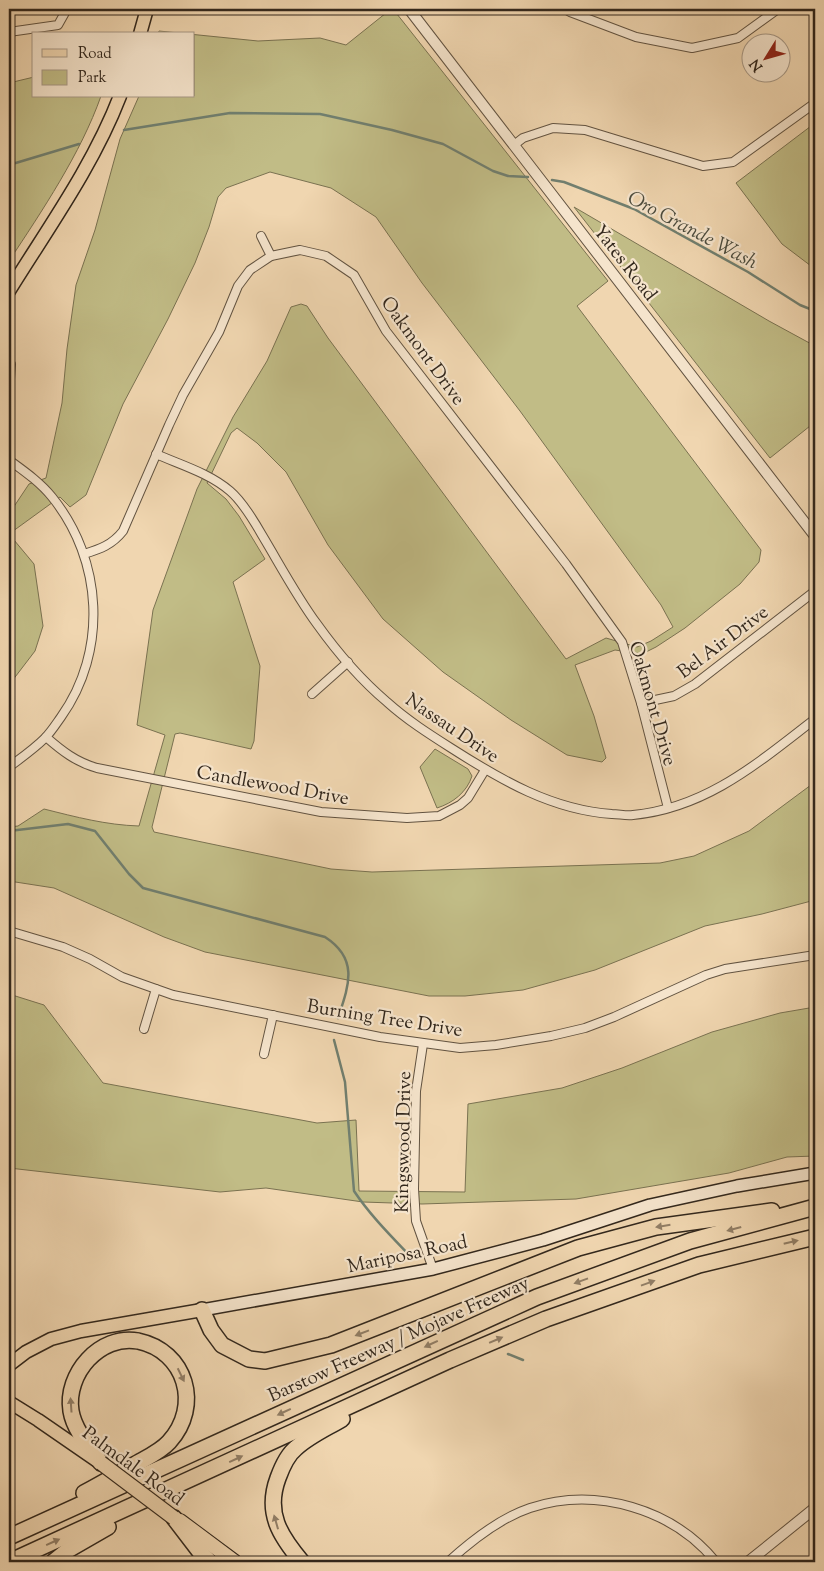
<svg xmlns="http://www.w3.org/2000/svg" width="824" height="1571" font-family="'Sorts Mill Goudy',serif">
  <style>
    .green { fill: #c1bc86; stroke: #7a7251 }
    .lines { fill: none; stroke-linecap: round; stroke-linejoin: round }
    .stream { stroke: #717f6f; stroke-width: 2.5 }
    .minor-casing { stroke: #625341; stroke-width: 10 }
    .tertiary-casing { stroke: #625341; stroke-width: 12 }
    .secondary-casing { stroke: #32271c; stroke-width: 14 }
    .primary-casing { stroke: #32271c; stroke-width: 15 }
    .trunk-casing { stroke: #32271c; stroke-width: 16 }
    .motorway-casing { stroke: #32271c; stroke-width: 18 }
    .minor { stroke: #f5e4cc; stroke-width: 8 }
    .tertiary { stroke: #f5e4cc; stroke-width: 10 }
    .secondary { stroke: #f5e4cc; stroke-width: 11 }
    .primary { stroke: #f0d6b0; stroke-width: 12 }
    .trunk { stroke: #f0d6b0; stroke-width: 14 }
    .motorway { stroke: #f0d6b0; stroke-width: 15 }
    .trunk-bridge-casing { stroke: #32271c; stroke-width: 16; stroke-linecap: butt }
    .trunk-bridge { stroke: #f0d6b0; stroke-width: 14 }
    .oneway { fill: #917e66 }
    .labels { text-anchor: middle; stroke-width: 4.5; stroke-linejoin: round; paint-order: stroke }
    .street-label { font-size: 19px; fill: #32271c; stroke: #f5e4cc }
    .water-label { font-size: 20px; font-style: italic; fill: #4c4c3e; stroke: #f5e4cc }
  </style>
  <rect width="100%" height="100%" fill="#f0d6b0"/>
  <filter id="stains"><feTurbulence type="fractalNoise" baseFrequency=".004" numOctaves="4"/><feColorMatrix values="0 0 0 0 .2 0 0 0 0 .09 0 0 0 0 .02 0 0 0 .5 -.17"/></filter>
  <radialGradient id="worn" r=".72"><stop offset=".6" stop-color="#630" stop-opacity="0"/><stop offset="1" stop-color="#630" stop-opacity=".3"/></radialGradient>
  <g class="green">
    <path d="M391,9H393L608,281L577,306L761,550L759,562L740,584L685,628L656,647L642,654L615,650L575,665L594,716L606,758L602,762L567,755L511,720L443,672L383,619L328,545L286,472L257,443L237,428L231,433L207,483L226,499L239,516L265,559L233,582L260,666L254,741L251,749L180,733L175,734L152,827L154,832L331,869L372,872L660,863L694,856L749,831L815,782V900L762,914L705,926L595,970L523,990L465,996H429L205,952L164,937L54,888L9,881V827L18,826L44,809C76,817 106,825 139,826L165,735L137,725L153,610L197,489L233,417L267,361L291,307L301,304L307,306L328,338L566,659L606,638L637,647L651,641L673,627L661,605L520,411L422,283L376,217L331,188L270,172L226,188L218,197L209,227L195,263L168,319L123,404L86,495L70,507L60,497L9,534L34,564L43,626L35,651L9,685V514L29,484L46,478L62,403L67,349L76,285L95,230L120,139L139,96H194V34H158L159,31L258,41L320,38L346,45Z"/>
    <path d="M34,77V96H101C81,153 42,211 9,261V83Z"/>
    <path d="M815,123V269L782,244L736,183Z"/>
    <path d="M574,207L769,321L815,346V422L770,458Z"/>
    <path d="M435,749L468,769L472,776C467,792 453,803 437,808L420,767Z"/>
    <path d="M9,994L44,1005L103,1083L317,1123L356,1120L359,1191L465,1192L468,1104L562,1088L622,1068L712,1032L780,1013L815,1007V1156L787,1157L729,1173L576,1199L422,1204L363,1202L266,1188L220,1192L9,1168Z"/>
  </g>
  <g class="lines">
    <g class="stream">
      <path d="M124,130L230,113L320,114L392,130L443,144L493,171L508,176L528,177"/>
      <path d="M9,165L79,144"/>
      <path d="M552,180L564,182L634,209L748,272L800,305L815,311"/>
      <path d="M9,831L68,824L95,831L129,874L143,888L325,937C359,959 349,985 338,1018"/>
      <path d="M334,1040L345,1082L354,1191C370,1215 390,1235 410,1256"/>
      <path d="M508,1354L523,1360"/>
    </g>
    <defs>
      <g id="minor">
        <path d="M565,9L570,12L636,37L692,48L738,38L778,9"/>
        <path d="M9,32L58,25L67,9"/>
        <path d="M514,145L523,138L553,128L585,130L703,166L733,162L815,103"/>
        <path d="M261,236L271,256"/>
        <path d="M9,394L11,364"/>
        <path d="M156,454C181,465 209,473 230,491C243,502 254,521 262,535C280,565 297,597 317,624C337,652 361,680 387,702C407,720 429,734 451,748C501,780 552,810 612,814C619,814 626,816 633,815C707,808 759,762 815,719"/>
        <path d="M9,460C24,471 40,482 52,497C103,560 108,651 61,717C56,724 51,732 45,738C34,749 21,758 9,767"/>
        <path d="M84,554C100,549 112,545 123,531L169,425L183,395L219,332L238,286L250,270L271,256L300,250L326,256L354,275L386,331L566,564L622,642L641,703L668,808"/>
        <path d="M312,694L348,662"/>
        <path d="M641,703L674,696L695,684L815,591"/>
        <path d="M46,737C62,751 76,762 97,768L321,812L407,818L439,816L460,805L468,798L485,770"/>
        <path d="M9,931L63,947L90,959L122,977L173,995L380,1037L460,1048L496,1045L551,1036L585,1028L614,1017L706,975L725,969L815,955"/>
        <path d="M144,1029L156,989"/>
        <path d="M423,1044L416,1091L414,1189L416,1221L433,1269"/>
        <path d="M264,1054L273,1015"/>
        <path d="M448,1562C471,1541 500,1518 530,1508C596,1486 673,1509 716,1562"/>
      </g>
      <g id="tertiary">
        <path d="M409,9L815,536"/>
        <path d="M748,1562L815,1508"/>
      </g>
      <path id="secondary" d="M202,1310L433,1269L543,1240L650,1205L737,1186L815,1173"/>
      <g id="primary">
        <path d="M140,34L147,9"/>
        <path d="M9,291C48,228 93,166 120,96"/>
        <path d="M9,1365L26,1352L51,1339L81,1331L202,1310"/>
        <path d="M9,1402L38,1420L96,1460"/>
      </g>
      <path id="trunk" d="M180,1521L235,1562"/>
      <g id="motorway">
        <path d="M202,1310L211,1330L222,1345L249,1359L265,1361L331,1345L578,1248L656,1227L772,1211"/>
        <path d="M84,1493C101,1484 118,1474 134,1465C146,1458 160,1452 169,1442C202,1406 186,1351 138,1341C100,1334 65,1374 71,1411C74,1430 90,1448 101,1463"/>
        <path d="M174,1518L200,1552L210,1562"/>
        <path d="M9,1537L537,1297L690,1241L815,1207"/>
        <path d="M9,1562L450,1360L546,1319L699,1265L815,1237"/>
        <path d="M53,1562L68,1550L108,1527"/>
        <path d="M302,1562C280,1536 265,1513 278,1478C282,1467 287,1455 296,1448C309,1436 327,1428 342,1419"/>
      </g>
    </defs>
    <use href="#minor" class="minor-casing"/>
    <use href="#tertiary" class="tertiary-casing"/>
    <use href="#secondary" class="secondary-casing"/>
    <use href="#primary" class="primary-casing"/>
    <use href="#trunk" class="trunk-casing"/>
    <use href="#motorway" class="motorway-casing"/>
    <use href="#minor" class="minor"/>
    <use href="#tertiary" class="tertiary"/>
    <use href="#secondary" class="secondary"/>
    <use href="#primary" class="primary"/>
    <use href="#trunk" class="trunk"/>
    <use href="#motorway" class="motorway"/>
    <defs>
      <path id="trunk-bridge" d="M101,1463L174,1518"/>
    </defs>
    <use href="#trunk-bridge" class="trunk-bridge-casing"/>
    <use href="#trunk-bridge" class="trunk-bridge"/>
  </g>
  <defs><path id="oneway-solid" d="M-6-.8H1V-3.2L6.5 0L1 3.2V.8H-6Z" transform="scale(1.25)"/></defs>
  <g class="oneway">
    <use href="#oneway-solid" transform="translate(663 1226) rotate(171)"/>
    <use href="#oneway-solid" transform="translate(734 1229) rotate(165)"/>
    <use href="#oneway-solid" transform="translate(791 1242) rotate(-13)"/>
    <use href="#oneway-solid" transform="translate(581 1281) rotate(160)"/>
    <use href="#oneway-solid" transform="translate(648 1283) rotate(-20)"/>
    <use href="#oneway-solid" transform="translate(362 1333) rotate(159)"/>
    <use href="#oneway-solid" transform="translate(496 1340) rotate(-23)"/>
    <use href="#oneway-solid" transform="translate(431 1344) rotate(155)"/>
    <use href="#oneway-solid" transform="translate(181 1375) rotate(64)"/>
    <use href="#oneway-solid" transform="translate(71 1405) rotate(-94)"/>
    <use href="#oneway-solid" transform="translate(284 1412) rotate(155)"/>
    <use href="#oneway-solid" transform="translate(236 1459) rotate(-25)"/>
    <use href="#oneway-solid" transform="translate(276 1522) rotate(-106)"/>
    <use href="#oneway-solid" transform="translate(53 1542) rotate(-24)"/>
  </g>
  <g class="labels">
    <g class="street-label">
      <text transform="translate(626 262) rotate(52)" y="7">Yates Road</text>
      <text transform="translate(424 350) rotate(54)" y="7">Oakmont Drive</text>
      <text transform="translate(722 641) rotate(-37)" y="7">Bel Air Drive</text>
      <text transform="translate(654 703) rotate(74)" y="7">Oakmont Drive</text>
      <text transform="translate(453 727) rotate(34)" y="7">Nassau Drive</text>
      <text transform="translate(273 784) rotate(10)" y="7">Candlewood Drive</text>
      <text transform="translate(385 1017) rotate(9)" y="7">Burning Tree Drive</text>
      <text transform="translate(402 1142) rotate(-89)" y="7">Kingswood Drive</text>
      <text transform="translate(407 1253) rotate(-12)" y="7">Mariposa Road</text>
      <text transform="translate(398 1338) rotate(-24)" y="7">Barstow Freeway / Mojave Freeway</text>
      <text transform="translate(134 1465) rotate(36)" y="7">Palmdale Road</text>
    </g>
    <g class="water-label">
      <text transform="translate(693 229) rotate(28)" y="7">Oro Grande Wash</text>
    </g>
  </g>
  <rect width="824" height="1571" fill="none" stroke="#f0d6b0" stroke-width="30"/>
  <rect x="10" y="10" width="804" height="1551" fill="none" stroke="#32271c" stroke-width="2.5"/>
  <rect x="15" y="15" width="794" height="1541" fill="none" stroke="#32271c"/>
  <rect x="32" y="32" width="162" height="65" fill="#f5e4cc" stroke="#a79886"/>
  <rect x="42" y="49" width="25" height="8" fill="#f0d6b0" stroke="#a79886"/>
  <text x="78" y="58" font-size="15" fill="#32271c">Road</text>
  <rect x="42" y="70" width="25" height="15" fill="#c1bc86" stroke="#a79886"/>
  <text x="78" y="82" font-size="15" fill="#32271c">Park</text>
  <g transform="translate(766 58) rotate(233)"><circle r="24" fill="#f5e4cc" stroke="#a79886"/>
  <path d="M0-4L9 19L0 12L-9 19Z" fill="#8f2418"/>
  <text y="-8" font-size="14" font-weight="bold" text-anchor="middle" fill="#32271c">N</text>
  </g>
  <rect width="100%" height="100%" filter="url(#stains)"/>
  <rect width="100%" height="100%" fill="url(#worn)"/>
</svg>
